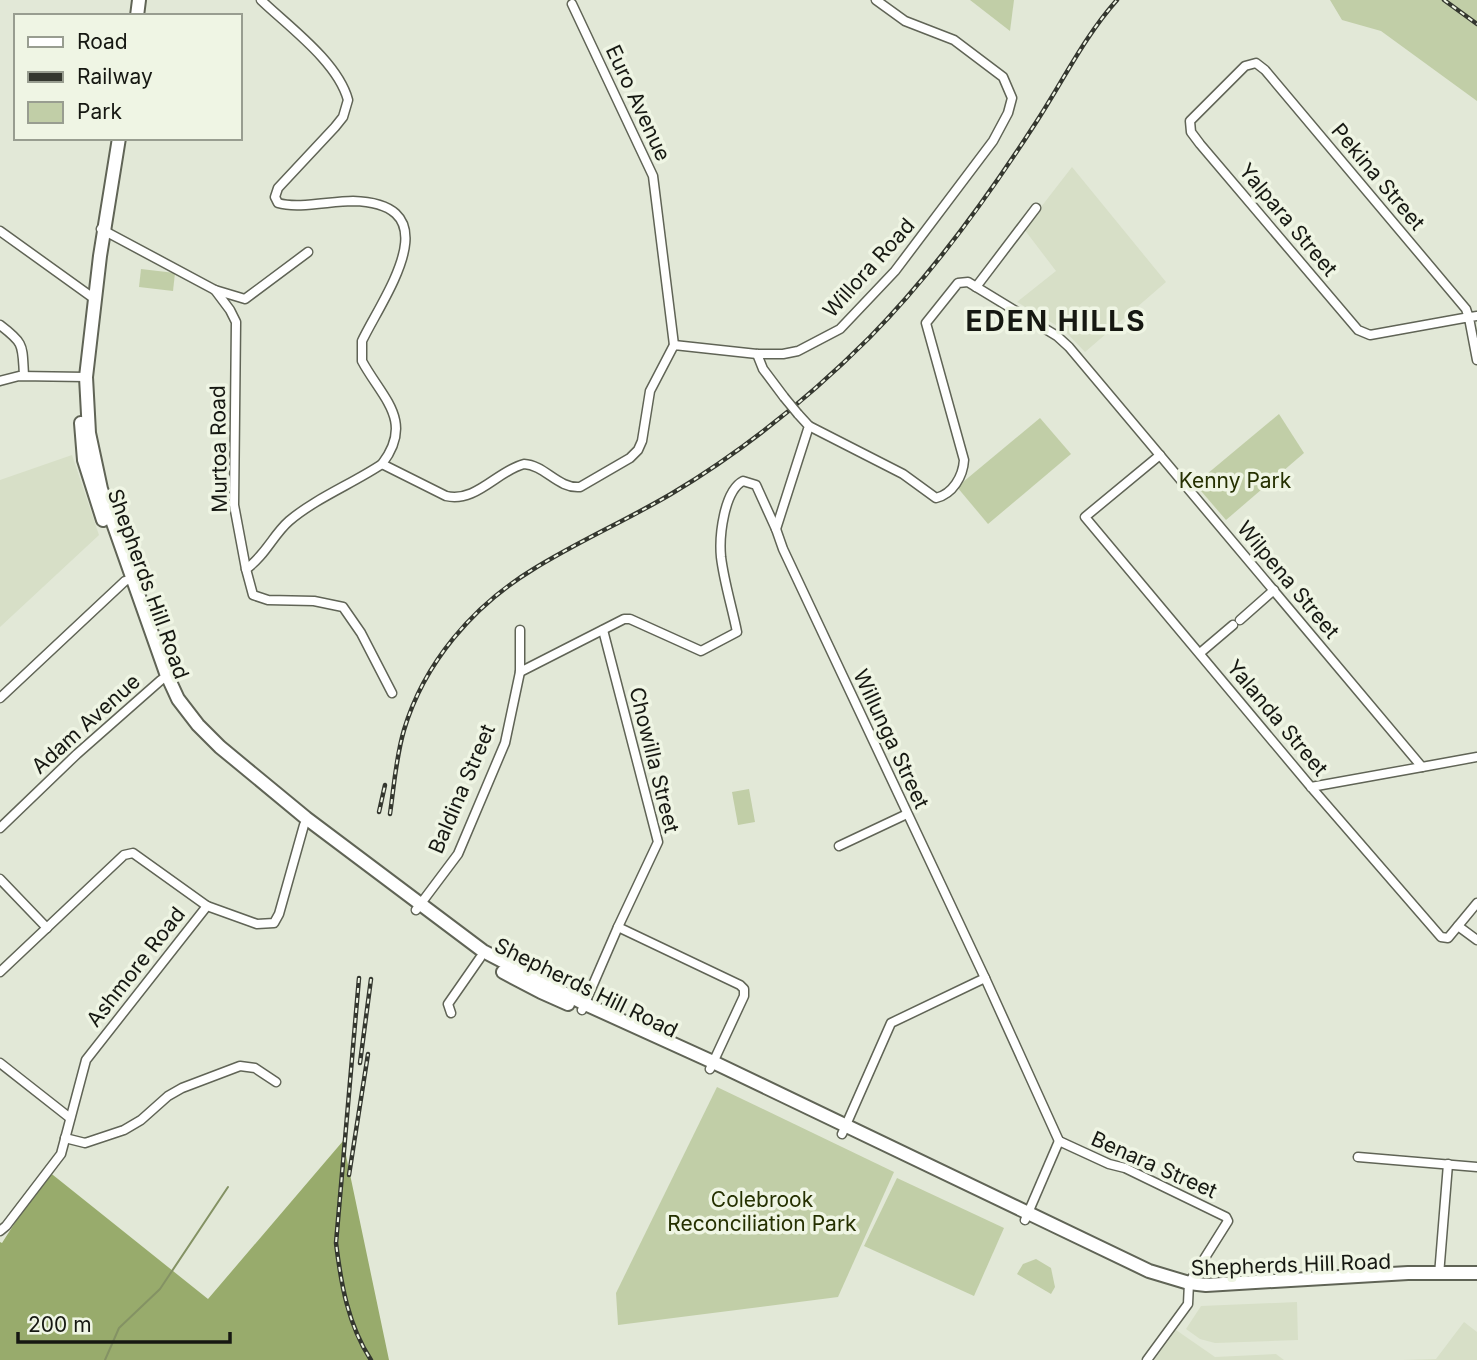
<svg xmlns="http://www.w3.org/2000/svg" width="1477" height="1360" font-family="Inter,sans-serif">
  <style>
    .built { fill: #d7dfc7 }
    .green { fill: #c1cea7 }
    .forest { fill: #98ab6c }
    .lines { fill: none; stroke-linecap: round; stroke-linejoin: round }
    .stream { stroke: #849264; stroke-width: 2 }
    .minor-casing { stroke: #606456; stroke-width: 11 }
    .secondary-casing { stroke: #606456; stroke-width: 16 }
    .minor { stroke: #fff; stroke-width: 8 }
    .secondary { stroke: #fff; stroke-width: 12 }
    .rail-casing { stroke: #34372f; stroke-width: 4.5 }
    .rail { stroke: #eff5e4; stroke-width: 2; stroke-dasharray: 5; stroke-linecap: butt }
    .minor-bridge-casing { stroke: #606456; stroke-width: 11; stroke-linecap: butt }
    .minor-bridge { stroke: #fff; stroke-width: 8 }
    .labels { text-anchor: middle; stroke-width: 7; stroke-linejoin: round; paint-order: stroke }
    .street-label { font-size: 21px; fill: #161812; stroke: #eff5e4 }
    .park-label { font-size: 21px; fill: #253000; stroke: #eff5e4 }
    .district-label { font-size: 28px; font-weight: bold; letter-spacing: 2px; fill: #161812; stroke: #eff5e4 }
  </style>
  <rect width="100%" height="100%" fill="#e2e8d7"/>
  <g class="built">
    <path d="M1072,167L1166,282L1085,352L1064,330L1017,302L1056,271L1024,229Z"/>
    <path d="M72,455L99,535L0,627V480Z"/>
    <path d="M1297,1302L1298,1340L1215,1343L1200,1339L1186,1329L1201,1306Z"/>
    <path d="M1464,1322L1477,1332V1360H1402L1436,1359Z"/>
    <path d="M1176,1330L1215,1357L1276,1354L1284,1360H1154Z"/>
  </g>
  <g class="green">
    <path d="M970,0H1014L1010,31Z"/>
    <path d="M1330,0H1477V101L1381,31L1342,20Z"/>
    <path d="M141,269L175,273L173,291L139,287Z"/>
    <path d="M1279,414L1304,453L1226,520L1195,484Z"/>
    <path d="M1040,418L1071,454L988,524L957,487Z"/>
    <path d="M749,789L755,822L738,825L732,792Z"/>
    <path d="M717,1087L894,1172L838,1297L618,1325L616,1293Z"/>
    <path d="M897,1178L1004,1228L974,1296L864,1246Z"/>
    <path d="M1036,1259L1051,1268L1055,1287L1051,1294L1017,1274L1023,1264Z"/>
  </g>
  <path class="forest" d="M343,1141L389,1360H0V1242L2,1243L48,1171L208,1299Z"/>
  <g class="lines">
    <path class="stream" d="M105,1360L119,1328L160,1289L228,1187"/>
    <defs>
      <g id="minor">
        <path d="M261,0C288,26 338,62 348,100L343,117L335,127L278,188L275,197L278,203C298,209 331,201 353,201C453,204 383,297 362,341V361C382,398 415,421 382,464"/>
        <path d="M572,4L653,176L674,345"/>
        <path d="M101,229L215,290L230,310L236,322L234,505L246,569L253,595L268,600L314,601L343,607L361,633L392,693"/>
        <path d="M0,231L96,300"/>
        <path d="M976,287L1036,208"/>
        <path d="M215,290L245,299L308,252"/>
        <path d="M1477,316L1464,318L1370,335L1358,330L1200,144L1191,132L1190,121L1245,66L1256,63L1265,70L1466,309L1469,318L1477,360"/>
        <path d="M0,325C25,344 22,345 24,375"/>
        <path d="M757,354L763,369L784,397"/>
        <path d="M0,381L19,376L86,377"/>
        <path d="M798,414L809,426L776,529L783,549L985,978L1059,1141"/>
        <path d="M809,426L903,474L936,498C953,494 963,476 964,460L926,323L958,283L968,282L1057,336L1069,347L1422,767L1477,757"/>
        <path d="M1160,455L1085,517L1311,787L1441,937L1448,938L1477,903"/>
        <path d="M246,569C265,556 273,535 289,521C316,498 352,484 382,464L446,496C476,503 497,471 524,464C545,465 558,489 580,487L630,458L638,450L642,441L650,391L674,345L757,354H783L798,351L840,329L895,271L993,141L1008,113L1012,98L1003,77L954,40L905,21L876,0"/>
        <path d="M1240,620L1274,590"/>
        <path d="M1200,653L1233,625"/>
        <path d="M520,672L624,619H630L701,651L737,632C732,607 724,582 721,557C719,536 724,491 743,481L756,485L776,529"/>
        <path d="M0,698L125,581L132,579"/>
        <path d="M1311,787L1422,767"/>
        <path d="M0,828L77,754L161,680L167,676"/>
        <path d="M839,846L907,814"/>
        <path d="M0,879L47,928"/>
        <path d="M416,910L458,854L505,743L520,672V630"/>
        <path d="M1458,926L1477,940"/>
        <path d="M618,927L740,985L744,989V996L710,1069"/>
        <path d="M0,972L124,855L133,853L207,906"/>
        <path d="M582,1010L618,927L658,842L603,630"/>
        <path d="M451,1013L448,1004L480,958"/>
        <path d="M0,1063L70,1118"/>
        <path d="M842,1134L891,1023L985,978"/>
        <path d="M65,1138L85,1143L124,1130L141,1120L168,1096L182,1088L240,1066L255,1068L276,1082"/>
        <path d="M1059,1141L1109,1164L1125,1168L1226,1217L1228,1221L1189,1283L1188,1304L1147,1360"/>
        <path d="M1358,1157L1477,1167"/>
        <path d="M1025,1220L1059,1141"/>
        <path d="M0,1231L6,1226L61,1154L86,1060L207,906L257,924L274,923L279,914L304,825"/>
        <path d="M1439,1275L1448,1164"/>
      </g>
      <g id="secondary">
        <path d="M137,16L139,0"/>
        <path d="M119,138L100,256L86,377L89,433L101,489L166,673L178,699L198,725L220,747L306,818L483,951L583,1003L713,1062L1149,1271L1189,1283L1206,1285L1408,1273H1477"/>
        <path d="M81,423L84,460L103,520"/>
        <path d="M503,972L541,992L568,1004"/>
      </g>
    </defs>
    <use href="#minor" class="minor-casing"/>
    <use href="#secondary" class="secondary-casing"/>
    <use href="#minor" class="minor"/>
    <use href="#secondary" class="secondary"/>
    <defs>
      <g id="rail">
        <path d="M1444,0L1477,24"/>
        <path d="M379,812L385,785"/>
        <path d="M390,814C394,786 396,757 404,730C424,663 473,606 532,570C577,542 625,521 671,494C743,451 811,396 870,337C932,274 985,201 1033,127C1061,85 1083,38 1117,0"/>
        <path d="M359,978L336,1243C341,1284 348,1325 371,1360"/>
        <path d="M360,1063L371,979"/>
        <path d="M349,1175L368,1054"/>
      </g>
    </defs>
    <use href="#rail" class="rail-casing"/>
    <use href="#rail" class="rail"/>
    <defs>
      <path id="minor-bridge" d="M784,397L798,414"/>
    </defs>
    <use href="#minor-bridge" class="minor-bridge-casing"/>
    <use href="#minor-bridge" class="minor-bridge"/>
  </g>
  <g class="labels">
    <g class="street-label">
      <text transform="translate(638 103) rotate(65)" y="7">Euro Avenue</text>
      <text transform="translate(1378 177) rotate(50)" y="7">Pekina Street</text>
      <text transform="translate(1288 220) rotate(50)" y="7">Yalpara Street</text>
      <text transform="translate(869 268) rotate(-48)" y="7">Willora Road</text>
      <text transform="translate(219 449) rotate(-91)" y="7">Murtoa Road</text>
      <text transform="translate(1288 580) rotate(50)" y="7">Wilpena Street</text>
      <text transform="translate(148 584) rotate(70)" y="7">Shepherds Hill Road</text>
      <text transform="translate(1277 718) rotate(50)" y="7">Yalanda Street</text>
      <text transform="translate(86 724) rotate(-42)" y="7">Adam Avenue</text>
      <text transform="translate(891 739) rotate(65)" y="7">Willunga Street</text>
      <text transform="translate(654 760) rotate(76)" y="7">Chowilla Street</text>
      <text transform="translate(462 789) rotate(-67)" y="7">Baldina Street</text>
      <text transform="translate(136 967) rotate(-52)" y="7">Ashmore Road</text>
      <text transform="translate(586 988) rotate(26)" y="7">Shepherds Hill Road</text>
      <text transform="translate(1154 1165) rotate(24)" y="7">Benara Street</text>
      <text transform="translate(1291 1265) rotate(-2)" y="7">Shepherds Hill Road</text>
    </g>
    <g class="park-label">
      <text x="1235" y="488">Kenny Park</text>
      <text x="762" y="1207">Colebrook<tspan x="762" dy="24">Reconciliation Park</tspan></text>
    </g>
    <g class="district-label">
      <text x="1056" y="331">EDEN HILLS</text>
    </g>
  </g>
  <rect x="14" y="14" width="228" height="126" fill="#eff5e4" stroke="#989d90" stroke-width="2"/>
  <rect x="28" y="37" width="35" height="10" fill="#ffffff" stroke="#989d90" stroke-width="2"/>
  <text x="77" y="49" font-size="21" fill="#161812">Road</text>
  <rect x="28" y="72" width="35" height="10" fill="#34372f" stroke="#989d90" stroke-width="2"/>
  <text x="77" y="84" font-size="21" fill="#161812">Railway</text>
  <rect x="28" y="102" width="35" height="21" fill="#c1cea7" stroke="#989d90" stroke-width="2"/>
  <text x="77" y="119" font-size="21" fill="#161812">Park</text>
  <path d="M18 1332v10h212v-10" fill="none" stroke="#161812" stroke-width="3.5"/>
  <text x="28" y="1332" font-size="21" fill="#161812" stroke="#eff5e4" stroke-width="5" paint-order="stroke">200 m</text>
</svg>
